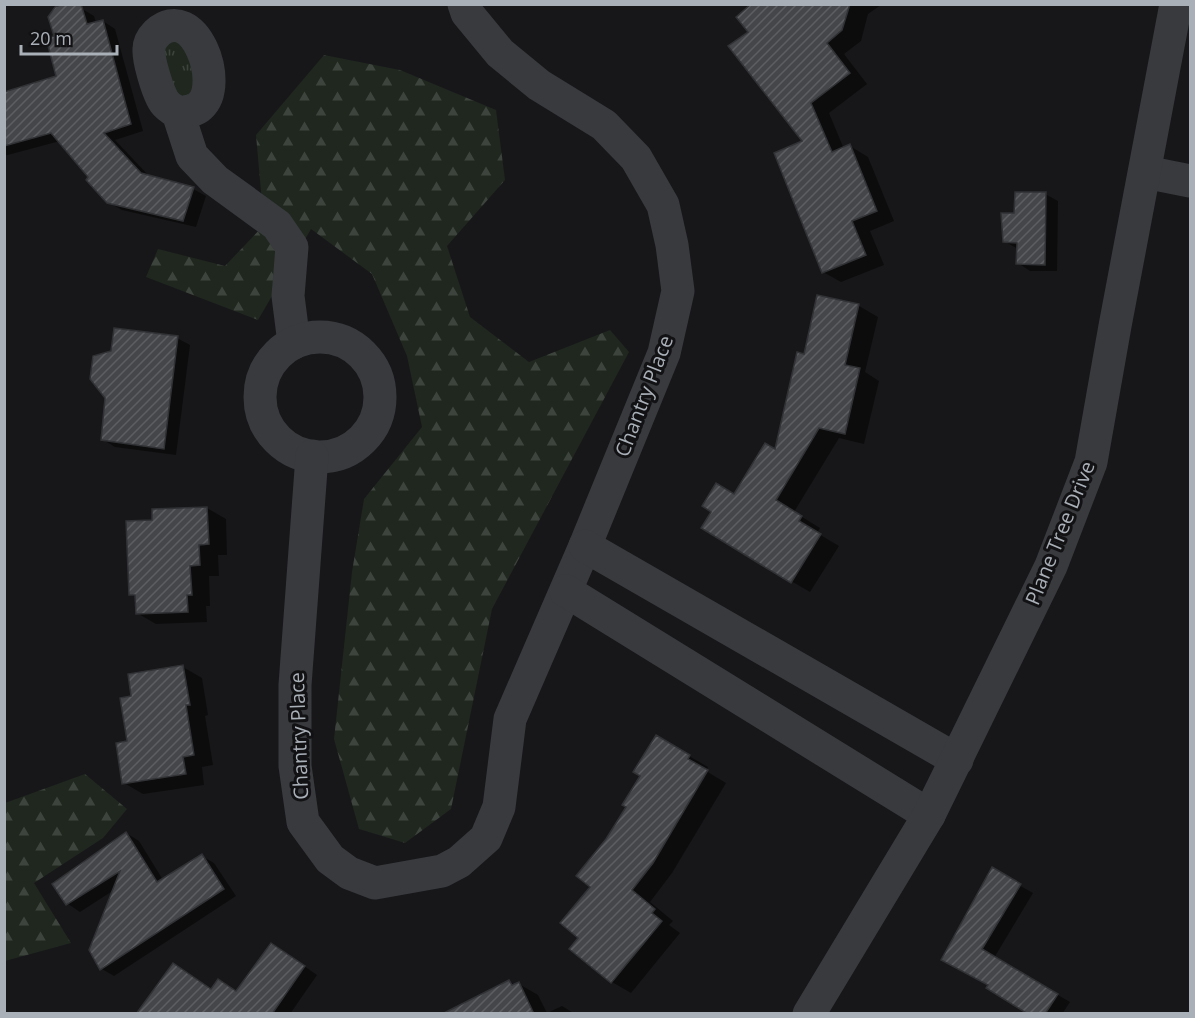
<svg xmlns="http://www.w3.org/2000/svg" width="1195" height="1018" font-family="'Open Sans',sans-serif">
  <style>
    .grass { fill: url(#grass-tufts) }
    .forest { fill: url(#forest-firs) }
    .shadow { fill: #0007 }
    .building { fill: url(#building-hatch); stroke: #313235; stroke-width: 1.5 }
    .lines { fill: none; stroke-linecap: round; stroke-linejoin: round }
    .minor { stroke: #383a3e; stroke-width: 33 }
    .labels { text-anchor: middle; stroke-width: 6; stroke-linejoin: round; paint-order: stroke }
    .street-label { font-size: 20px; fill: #aab0b8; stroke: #121214 }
  </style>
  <defs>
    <pattern id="grass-tufts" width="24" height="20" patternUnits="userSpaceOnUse" patternTransform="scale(1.5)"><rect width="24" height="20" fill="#1f271f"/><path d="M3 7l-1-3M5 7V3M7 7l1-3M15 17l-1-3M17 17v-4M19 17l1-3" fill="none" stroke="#3d443d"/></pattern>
    <pattern id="forest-firs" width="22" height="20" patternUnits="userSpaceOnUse" patternTransform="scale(1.5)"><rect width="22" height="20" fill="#1f271f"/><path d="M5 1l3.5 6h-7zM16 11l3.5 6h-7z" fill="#3d443d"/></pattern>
    <pattern id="building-hatch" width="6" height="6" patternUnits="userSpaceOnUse" patternTransform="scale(1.5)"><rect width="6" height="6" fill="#444649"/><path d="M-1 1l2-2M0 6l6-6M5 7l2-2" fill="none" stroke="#5c5e61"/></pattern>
  </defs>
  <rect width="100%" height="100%" fill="#171719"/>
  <path class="grass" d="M181,39L199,75L188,97L177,96L161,46Z"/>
  <g class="forest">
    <path d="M324,55L400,70L496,110L505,180L447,246L470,317L529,362L610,330L629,352L492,609L451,809L405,843L359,829L334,739L352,572L364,499L422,427L407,356L372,274L311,229L258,320L146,277L158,249L225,266L264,225L256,135Z"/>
    <path d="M85,774L127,809L103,838L34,883L71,943L5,961V803Z"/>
  </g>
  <g class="shadow">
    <path d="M74,4L94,16L96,23L103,21L115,29L143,131L115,140L149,176L193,189L206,196L196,227L122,210L108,202L60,141L4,156V94L58,77L55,37Z"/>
    <path d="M753,4L881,5L868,14L861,41L844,54L867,84L829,113L844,149L850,146L868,157L894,221L870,231L884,265L841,282L823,272L805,142L750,32Z"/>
    <path d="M1045,194L1058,201L1057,271H1030L1018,263V249L1004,241L1016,215Z"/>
    <path d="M818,297L859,306L878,317L865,372L879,381L864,444L839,438L794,512L820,528L817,533L839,546L810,592L791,581L734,496L776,451L805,355Z"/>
    <path d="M177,338L190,345L176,455L115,447L102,439L107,397Z"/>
    <path d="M207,508L226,519L227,555H218L219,576H209L210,606H206L207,622L156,624L137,613V598L131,594L154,521Z"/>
    <path d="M183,667L202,678L208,715L205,716L213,765L202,767L204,785L143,794L124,783L133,697Z"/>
    <path d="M656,737L708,767L706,771L726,783L672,873L650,902L673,921L669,925L680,933L631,993L612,982L571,949L581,938L592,887L607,840L628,807Z"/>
    <path d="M126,833L139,841L163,880L202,856L214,863L236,896L114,976L102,969L114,890L80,912L68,904L54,884Z"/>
    <path d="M992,870L1033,893L994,958L1070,1002L1062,1014H1031L989,985L956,967Z"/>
    <path d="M284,952L317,975L290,1014H148L212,990L237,992Z"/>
    <path d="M509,981L516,985L519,984L538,995L547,1013L562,1006L575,1014H454Z"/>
  </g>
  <g class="building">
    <path d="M63,4H81L87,24L103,20L131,124L104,133L141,173L194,187L183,221L107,203L86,180L88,177L51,133L4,146V92L56,76L46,38L54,36L48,17L55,7Z"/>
    <path d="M751,4H850L842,30L827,43L850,73L811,103L832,152L850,144L877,211L852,221L866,255L822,273L774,153L802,141L728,46L748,32L736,17Z"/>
    <path d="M1015,192H1046L1045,265L1016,264L1017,243L1003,242L1001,213H1014Z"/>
    <path d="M817,295L859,304L845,365L860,368L845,434L819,428L776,500L802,516L799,521L821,534L791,583L701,528L711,512L702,506L716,483L734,494L765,443L775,449L797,352L804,354Z"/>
    <path d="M114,328L178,336L164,449L101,440L105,398L90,379L93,356L111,351Z"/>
    <path d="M207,507L209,544L199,545L200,565L190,566L192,595H187L188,612L136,614L135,595H129L126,521L152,520V509Z"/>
    <path d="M183,665L190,705H186L194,755L183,757L186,774L122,784L116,743L127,741L120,698L131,696L128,674Z"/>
    <path d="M656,735L690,755L688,759L708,770L653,863L632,890L655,909L652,913L662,921L611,983L569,949L578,938L560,923L590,887L576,876L606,839L626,807L622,805L640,776L633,772Z"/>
    <path d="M126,832L157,882L202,854L224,889L100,970L89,950L120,871L66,905L52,884Z"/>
    <path d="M992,867L1021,884L982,949L1058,994L1045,1014H1028L986,988L988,985L941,960Z"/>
    <path d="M271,943L305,966L272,1014H136L173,963L211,989L218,979L236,991Z"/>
    <path d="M509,980L512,985L519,982L534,1014H442Z"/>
  </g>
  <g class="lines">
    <g class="minor">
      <path d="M178,113C172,109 165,105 162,98C157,88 148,60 149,49C149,42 153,37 157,33C194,0 225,84 200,106C195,111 185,112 178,113L192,156L215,180L277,225L292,247L288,296L294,343"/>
      <path d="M1145,172L1190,181"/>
      <circle cx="320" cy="397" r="60"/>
      <path d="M312,456L295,685V766L303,822L330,859L349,873L375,883L442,871L459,862L486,838L499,807L510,719L585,546L664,353L678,291L672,245L663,205L636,158L604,125L539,85L500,53L467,13L464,4"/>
      <path d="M585,546L957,760"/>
      <path d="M566,591L929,815"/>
      <path d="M809,1014L929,815L1051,566L1091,462L1115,326L1176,4"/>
    </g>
  </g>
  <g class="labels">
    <g class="street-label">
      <text transform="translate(644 396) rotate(-69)" y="7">Chantry Place</text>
      <text transform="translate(1060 533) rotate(-68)" y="7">Plane Tree Drive</text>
      <text transform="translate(299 736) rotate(-92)" y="7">Chantry Place</text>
    </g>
  </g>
  <rect width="1195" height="1018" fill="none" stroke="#aab0b8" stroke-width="12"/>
  <path d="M21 45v9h96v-9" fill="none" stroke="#aab0b8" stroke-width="3"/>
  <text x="30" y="45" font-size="18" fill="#aab0b8" stroke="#121214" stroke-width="4.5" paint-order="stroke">20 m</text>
</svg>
